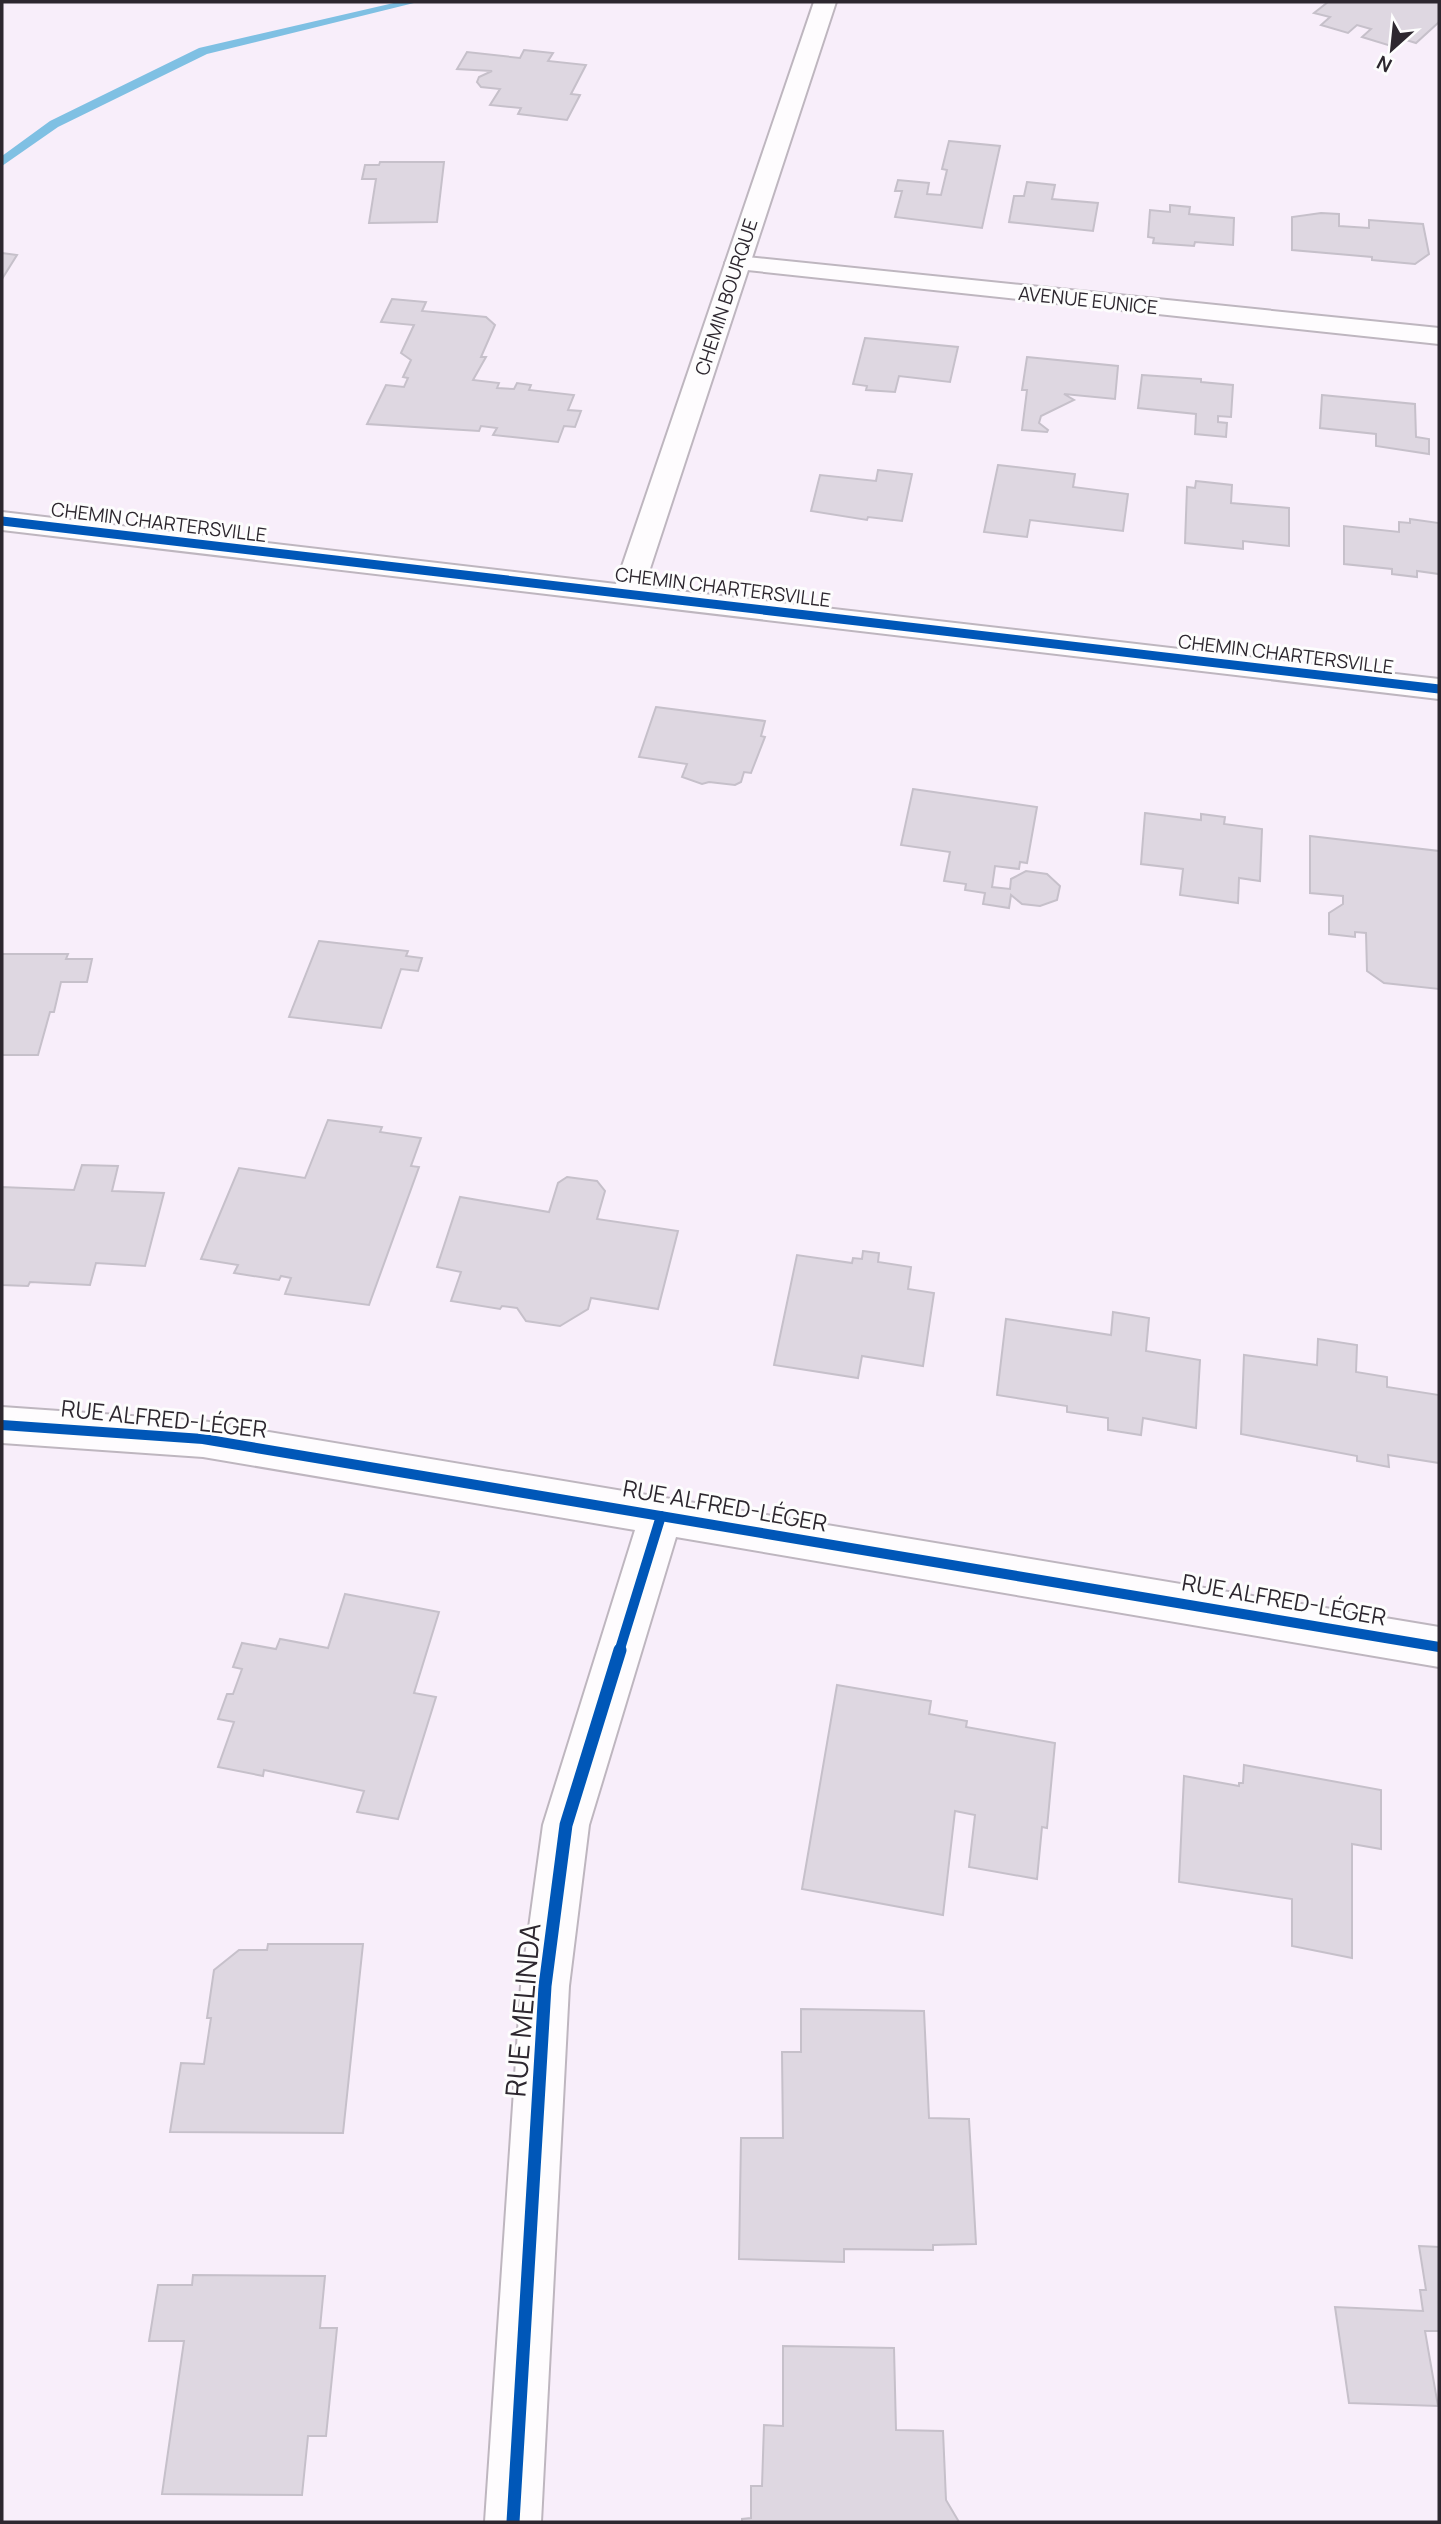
<svg xmlns="http://www.w3.org/2000/svg" width="1441" height="2524" font-family="Manrope,sans-serif">
  <style>
    .lines { fill: none; stroke-linecap: round; stroke-linejoin: round }
    .stream { fill: #7fc0e3; fill-rule: evenodd }
    .building { fill: #ded7e1; stroke: #c6c0ca; stroke-width: 2 }
    .street-casing { stroke: #beb6bf; stroke-width: 4 }
    .secondary-casing { stroke: #beb6bf; stroke-width: 4 }
    .street { fill: #fefcfe; fill-rule: evenodd }
    .secondary { fill: #fefcfe; fill-rule: evenodd }
    .cycleway-far2-casing { stroke: #fdfdfd; stroke-width: 12 }
    .cycleway-far1-casing { stroke: #fdfdfd; stroke-width: 15 }
    .cycleway-casing { stroke: #fdfdfd; stroke-width: 18 }
    .cycleway-far2 { stroke: #0057b8; stroke-width: 9 }
    .cycleway-far1 { stroke: #0057b8; stroke-width: 10 }
    .cycleway { stroke: #0057b8; stroke-width: 13 }
    .labels { text-anchor: middle; stroke-width: 6; stroke-linejoin: round; paint-order: stroke }
    .far-street-label { font-size: 19px; fill: #2d272f; stroke: #fdfdfd }
    .street-label { font-size: 23px; fill: #2d272f; stroke: #fdfdfd }
    .near-street-label { font-size: 28px; fill: #2d272f; stroke: #fdfdfd }
  </style>
  <rect width="100%" height="100%" fill="#f8eefa"/>
  <g class="lines">
    <path class="stream" d="M398,2H418L207,54L58,127L2,166V156L50,121L199,48Z"/>
  </g>
  <g class="building">
    <path d="M1328,2H1439V22L1416,43L1400,38L1391,46L1362,37L1371,29L1357,25L1348,33L1321,25L1330,17L1314,13Z"/>
    <path d="M524,50L553,53L548,61L586,65L571,94L580,95L567,120L518,114L521,108L490,105L500,89L481,87L477,82L479,77L492,71L457,69L467,52L520,58Z"/>
    <path d="M949,141L1000,146L982,228L895,217L902,191H895L898,180L929,183L927,194L941,195L947,170L942,169Z"/>
    <path d="M380,162H444L437,222L369,223L376,179H362L365,165H379Z"/>
    <path d="M1027,182L1055,185L1052,199L1098,203L1093,231L1009,222L1014,196H1024Z"/>
    <path d="M1170,205L1190,207L1189,214L1234,218L1233,245L1195,242L1194,246L1153,243L1154,238L1148,237L1150,210L1170,212Z"/>
    <path d="M1321,213L1339,214V226L1369,228V220L1423,224L1429,254L1415,264L1372,260V257L1292,250V217Z"/>
    <path d="M2,253L17,255L2,279Z"/>
    <path d="M392,299L426,302L422,311L486,317L495,325L481,357H486L473,380L499,383L497,388L514,389L517,383L531,385L529,390L574,395L568,410L581,411L575,427L564,426L558,442L493,435L497,428L481,426L479,431L367,424L386,385L404,387L408,378L403,377L411,360L401,353L414,325L381,322Z"/>
    <path d="M865,338L958,347L950,382L899,376L895,392L866,390L867,386L853,384Z"/>
    <path d="M1027,357L1118,366L1115,399L1064,394L1074,400L1041,416L1039,423L1048,430L1047,432L1022,430L1027,390H1022Z"/>
    <path d="M1142,375L1201,379V382L1233,385L1231,417L1218,416V422L1227,423L1226,437L1195,434L1196,414L1138,408Z"/>
    <path d="M1322,395L1415,404L1416,437L1429,439V454L1376,446V434L1320,428Z"/>
    <path d="M998,465L1075,474L1073,487L1128,494L1123,531L1030,520L1027,537L984,532Z"/>
    <path d="M878,470L912,474L902,521L868,517L867,520L811,511L820,475L876,481Z"/>
    <path d="M1196,481L1232,485L1231,503L1289,508V546L1243,541V549L1185,543L1187,487L1195,488Z"/>
    <path d="M1410,519L1439,523V574L1417,571V577L1392,574V569L1344,564V526L1399,532V522L1410,523Z"/>
    <path d="M656,707L765,721L761,736L765,737L751,773L744,772L741,782L735,785L709,782L702,784L682,777L687,764L639,757Z"/>
    <path d="M913,789L1037,807L1027,863L1020,862L1019,869L995,866L992,887L1010,889L1011,879L1026,871L1047,874L1060,886L1057,900L1040,906L1022,904L1011,895L1009,908L983,904L985,893L965,890L966,884L944,881L950,852L901,845Z"/>
    <path d="M1145,813L1201,820V814L1225,817L1224,824L1262,829L1260,881L1239,878L1238,903L1180,895L1183,869L1141,864Z"/>
    <path d="M1310,836L1439,851V989L1384,983L1367,971L1366,933L1355,932V937L1329,934V913L1343,904V896L1310,893Z"/>
    <path d="M319,941L408,951L406,956L422,958L418,971L401,969L381,1028L289,1017Z"/>
    <path d="M2,954H68L66,959H92L87,982H61L54,1012H50L38,1055H2Z"/>
    <path d="M328,1120L382,1127L380,1132L421,1138L411,1166L419,1167L369,1305L285,1294L291,1278L281,1276L279,1280L234,1273L238,1265L201,1259L239,1168L305,1178Z"/>
    <path d="M82,1165L118,1166L112,1191L164,1193L145,1266L96,1263L90,1285L30,1282L28,1286L2,1285V1187L74,1190Z"/>
    <path d="M567,1177L597,1181L605,1191L597,1219L678,1231L658,1309L591,1298L588,1309L560,1326L526,1321L517,1308L502,1306L500,1309L451,1301L461,1272L437,1267L460,1197L549,1212L558,1183Z"/>
    <path d="M863,1251L879,1253L878,1262L911,1267L908,1289L934,1293L923,1366L862,1356L858,1378L774,1365L797,1255L852,1263L853,1258L862,1259Z"/>
    <path d="M1113,1312L1149,1318L1146,1351L1200,1360L1196,1428L1143,1418L1141,1435L1108,1430V1418L1067,1412V1406L997,1395L1006,1319L1111,1335Z"/>
    <path d="M1318,1339L1357,1345L1356,1372L1387,1377V1387L1439,1395V1463L1388,1455L1389,1467L1357,1461V1456L1241,1434L1244,1355L1317,1365Z"/>
    <path d="M345,1594L439,1612L414,1693L436,1697L398,1819L357,1812L364,1791L264,1770L263,1776L218,1767L234,1722L218,1719L227,1694H233L242,1669L233,1667L242,1643L276,1649L280,1639L328,1648Z"/>
    <path d="M837,1685L931,1701L929,1714L967,1721L966,1727L1055,1743L1047,1828L1042,1827L1037,1879L969,1867L975,1815L955,1811L943,1915L802,1889Z"/>
    <path d="M1244,1765L1381,1790V1849L1352,1844V1958L1292,1946V1899L1179,1882L1184,1776L1239,1786V1783H1243Z"/>
    <path d="M268,1944H363L343,2133L170,2132L181,2063L204,2064L211,2018H207L214,1970L239,1950H267Z"/>
    <path d="M801,2009L924,2011L929,2118L969,2119L976,2244L933,2245V2250L844,2249V2262L739,2259L741,2138H783L782,2052H801Z"/>
    <path d="M1419,2246L1439,2247V2331H1425L1438,2406L1349,2403L1335,2307L1423,2311L1420,2290H1426Z"/>
    <path d="M193,2275L325,2276L320,2328H337L326,2436H308L302,2495L162,2494L184,2341H149L158,2285H192Z"/>
    <path d="M783,2346L894,2348L896,2430L943,2431L946,2500L959,2522H742V2519L751,2518V2486H762L764,2425L783,2426Z"/>
  </g>
  <g class="lines">
    <defs>
      <g id="street">
        <path d="M737,256L1439,328V344L728,268L725,263L728,258Z"/>
        <path d="M2,1407L203,1421L1439,1627V1667L676,1537L589,1825L569,1986L541,2522H485L521,1986L543,1825L635,1530L203,1457L2,1443Z"/>
      </g>
      <path id="secondary" d="M814,2H836L644,587L1439,679V699L2,530V512L616,584Z"/>
    </defs>
    <use href="#street" class="street-casing"/>
    <use href="#secondary" class="secondary-casing"/>
    <use href="#street" class="street"/>
    <use href="#secondary" class="secondary"/>
    <defs>
      <path id="cycleway-far2" d="M2,521L1439,689"/>
      <g id="cycleway-far1">
        <path d="M2,1425L203,1439L1439,1647"/>
        <path d="M619,1652L661,1516"/>
      </g>
      <path id="cycleway" d="M513,2522L545,1986L566,1825L620,1650"/>
    </defs>
    <use href="#cycleway-far2" class="cycleway-far2-casing"/>
    <use href="#cycleway-far1" class="cycleway-far1-casing"/>
    <use href="#cycleway" class="cycleway-casing"/>
    <use href="#cycleway-far2" class="cycleway-far2"/>
    <use href="#cycleway-far1" class="cycleway-far1"/>
    <use href="#cycleway" class="cycleway"/>
  </g>
  <g class="labels">
    <g class="far-street-label">
      <text transform="translate(726 297) rotate(-72)" y="7">CHEMIN BOURQUE</text>
      <text transform="translate(1088 300) rotate(6)" y="7">AVENUE EUNICE</text>
      <text transform="translate(159 522) rotate(7)" y="7">CHEMIN CHARTERSVILLE</text>
      <text transform="translate(723 587) rotate(7)" y="7">CHEMIN CHARTERSVILLE</text>
      <text transform="translate(1286 654) rotate(7)" y="7">CHEMIN CHARTERSVILLE</text>
    </g>
    <g class="street-label">
      <text transform="translate(164 1419) rotate(6)" y="8">RUE ALFRED-LÉGER</text>
      <text transform="translate(725 1506) rotate(10)" y="8">RUE ALFRED-LÉGER</text>
      <text transform="translate(1284 1600) rotate(10)" y="8">RUE ALFRED-LÉGER</text>
    </g>
    <g class="near-street-label">
      <text transform="translate(523 2010) rotate(-85)" y="10">RUE MELINDA</text>
    </g>
  </g>
  <rect width="1441" height="2524" fill="none" stroke="#2d272f" stroke-width="7"/>
  <g transform="translate(1392 49) rotate(207)" stroke="#fdfdfd" stroke-width="5" paint-order="stroke">
  <path d="M0-5L12 26L0 18L-12 26Z" fill="#2d272f"/>
  <text y="-10" font-size="19" font-weight="bold" text-anchor="middle" fill="#2d272f">N</text>
  </g>
</svg>
